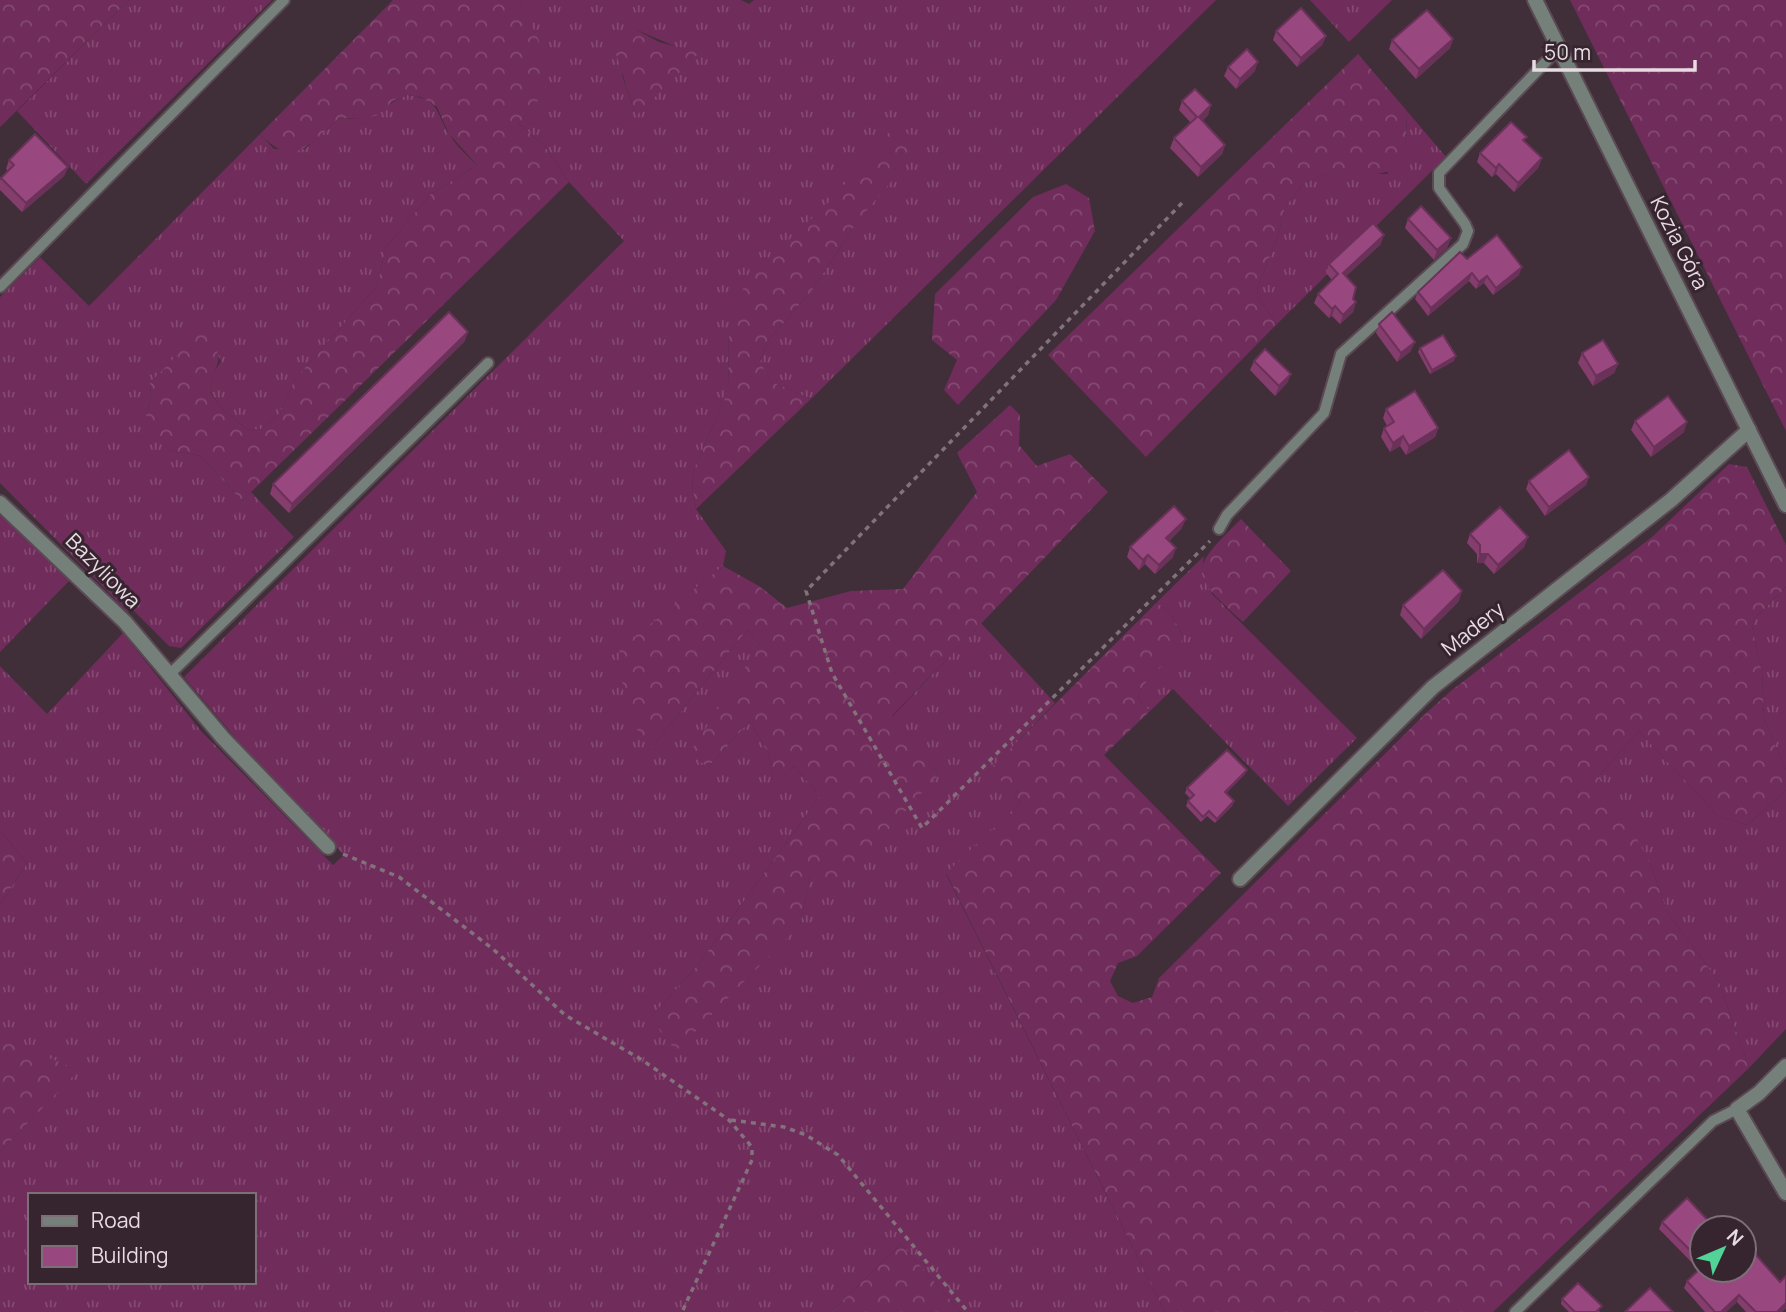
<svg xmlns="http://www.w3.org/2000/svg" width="1786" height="1312" font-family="Manrope,sans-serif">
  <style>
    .grass { fill: url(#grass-tufts); fill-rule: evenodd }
    .forest { fill: url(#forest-crowns) }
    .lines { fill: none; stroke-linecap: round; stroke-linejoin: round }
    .lane-casing { stroke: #5b4a54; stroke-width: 14 }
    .street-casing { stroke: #5b4a54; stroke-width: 18 }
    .path { stroke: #81727b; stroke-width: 3.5; stroke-dasharray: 5 5; stroke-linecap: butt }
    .lane { stroke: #75807a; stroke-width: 10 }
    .street { stroke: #75807a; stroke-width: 14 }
    .wall { fill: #843d6d }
    .shaded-wall { fill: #6b3259 }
    .building { fill: #99477f; stroke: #6b3259; stroke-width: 2 }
    .labels { text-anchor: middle; stroke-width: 6; stroke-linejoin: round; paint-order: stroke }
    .street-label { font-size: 21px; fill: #e8dce3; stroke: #36242f }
  </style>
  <defs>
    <pattern id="grass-tufts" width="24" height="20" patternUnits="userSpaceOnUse" patternTransform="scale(1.75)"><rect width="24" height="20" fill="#702c5b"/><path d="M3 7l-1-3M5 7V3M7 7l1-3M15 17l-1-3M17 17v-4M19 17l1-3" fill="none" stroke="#844a72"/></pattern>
    <pattern id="forest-crowns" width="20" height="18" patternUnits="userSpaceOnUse" patternTransform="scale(1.75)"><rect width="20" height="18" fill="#702c5b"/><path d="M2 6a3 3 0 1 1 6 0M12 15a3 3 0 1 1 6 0" fill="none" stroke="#844a72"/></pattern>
  </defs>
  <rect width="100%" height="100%" fill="#402e39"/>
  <g class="grass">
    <path d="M129,0H272L86,184L17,111Z"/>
    <path d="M521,0H741L749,4L754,0H1216L811,399L770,381L760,362L767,342L812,290L857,222L888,133L729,330L728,391L694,469L692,485L696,509L726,551L723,566L619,650L651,748L747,630L760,644L708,767L750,721L769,754L774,788L794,766L820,796L697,966L650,1018L800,925L810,876L938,775L892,717L981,623L1055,703L991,769L1021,802L946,874L1165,1312H961L901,1244L831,1312H0V1152L78,1070L5,1041L0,1035V905L27,863L0,830V666L47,714L123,633L201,731L333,865L344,855L254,760L184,677L624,241L569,182L544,145L519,124L545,89ZM637,30L674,46L636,115L622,75ZM30,1195H254V1282H30Z"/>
    <path d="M1310,0H1392L1349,42Z"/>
    <path d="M407,95C441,99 435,113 451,137C458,148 468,156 477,165L431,194L386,247L377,286L295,379L280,413L261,429L248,430L220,407L210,391L213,374L221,361L203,329L150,383L151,398L146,415L168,450L201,456L242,501L251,492L294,537L181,648L169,646L132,609L128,612L0,483V297L40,257L89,306L260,134L274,149H305L339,118C382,122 374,109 407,95Z"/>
    <path d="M1407,111L1446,157L1277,324L1257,296L1258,286L1277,239L1285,207L1304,183L1327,174H1387L1406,140Z"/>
    <path d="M0,513L70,580L0,652Z"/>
    <path d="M1204,556L1202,569L1212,594L1357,738L1288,806L1173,689L1150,711L1140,702L1138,695C1149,672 1177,659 1183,635L1172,616L1157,602Z"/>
    <path d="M1786,587V770L1764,719L1762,673L1752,626L1756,617Z"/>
    <path d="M1639,731L1718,816L1747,825L1786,790V1029L1749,1068L1719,982L1667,912L1651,865L1598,777Z"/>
  </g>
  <g class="forest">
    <path d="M0,0H129L0,127Z"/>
    <path d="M393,0H521C529,27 556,59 545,89C540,101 526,113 519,124L544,145L569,182L242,501L201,456L168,450L154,438L146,415L151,398L150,383L203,328C229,365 216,353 210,392L220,407L248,430L261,429L280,413L295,379L377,286L386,247L431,194L477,165L449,134L437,107L421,97L407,95L393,101L378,115L363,119L339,118C310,144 294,170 260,134Z"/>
    <path d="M1570,0H1786V431L1781,421Z"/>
    <path d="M627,30H637L659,42L699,53L636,116L616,54L618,35Z"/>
    <path d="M1358,54L1407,111L1406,140L1395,170L1369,176L1327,174L1304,183L1285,207L1277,239L1258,286L1257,296L1277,324L1146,457L1048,355Z"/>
    <path d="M901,128L914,139L916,152L857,222L812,290L767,342L760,361L770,381L811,399L696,509L692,485L694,469L728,391L729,330L740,294L750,277L832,199L888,133Z"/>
    <path d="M1066,184L1089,198L1095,231L1056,300L958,405L944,390L957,360L932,340L935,294L1033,197Z"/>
    <path d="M1010,405L1020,415L1019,445L1037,466L1070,454L1108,492L892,716L938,775L841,882L810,876L800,925L676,1051L650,1018L697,966L820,796L794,766L774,789L769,754L750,721L708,767L689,754L760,644L747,630L651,748L626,715L619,649L723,566L759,586L787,608L851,591L903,589L977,492L957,453Z"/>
    <path d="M1729,464L1747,467L1786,545V587L1756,617L1752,626L1762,673L1764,719L1786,770V790L1747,825L1718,816L1639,731L1598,777L1633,831L1651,865L1667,912L1719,982L1749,1068L1493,1312H1165L946,873L1021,802L990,769L1157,602L1172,616L1183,635C1178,659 1149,672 1138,695L1140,702L1150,711L1104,755L1221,873L1137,956L1118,963L1110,981L1118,996L1133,1003L1152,997L1159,978L1425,714L1452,690L1652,537Z"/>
    <path d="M1241,519L1291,571L1243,622C1187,572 1190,570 1241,519Z"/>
    <path d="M0,830L27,863L0,905Z"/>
    <path d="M0,1035L6,1041L79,1070L0,1152Z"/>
    <path d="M901,1244L961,1312H831Z"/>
  </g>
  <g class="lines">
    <defs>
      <g id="lane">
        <path d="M0,287L284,0"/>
        <path d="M1219,529L1227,515L1324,413L1341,354L1463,244L1468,231L1465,224L1439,188V173L1559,48"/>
        <path d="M171,673L488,363"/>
        <path d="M1515,1312L1713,1121L1737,1109"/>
      </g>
      <g id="street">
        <path d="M1535,0L1786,505"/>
        <path d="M0,503L125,622L223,738L328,847"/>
        <path d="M1240,879L1433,687L1671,500L1749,430"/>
        <path d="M1786,1066L1759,1093L1737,1109L1786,1193"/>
      </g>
    </defs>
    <use href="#lane" class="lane-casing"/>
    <use href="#street" class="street-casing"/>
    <g class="path">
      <path d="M1182,203L806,591L832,673L922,828L1210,541"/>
      <path d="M343,854L399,877L493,949L565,1015L642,1060L729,1120L752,1147V1160L682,1312"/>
      <path d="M731,1120L784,1127L806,1135L838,1155L968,1312"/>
    </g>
    <use href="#lane" class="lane"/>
    <use href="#street" class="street"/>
  </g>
  <g class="wall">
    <path d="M1276,31L1326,36L1322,45L1297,67L1273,40Z"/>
    <path d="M1453,39L1450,48L1416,79L1389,49L1392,40Z"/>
    <path d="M1228,67L1255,71L1236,89L1224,76Z"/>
    <path d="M1182,101L1211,105L1208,115L1202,121L1225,145L1222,154L1198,177L1170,148L1174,138L1191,123L1179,110Z"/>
    <path d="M1525,142L1542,158L1538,168L1514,192L1496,174L1492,177L1477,162L1480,153Z"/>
    <path d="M9,160L68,167L64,176L22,212L0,190V180L8,171L6,169Z"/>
    <path d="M1408,219L1451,238L1447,248L1434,260L1405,228Z"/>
    <path d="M1381,244L1346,276L1353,299L1356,302L1353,312L1340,324L1332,316L1329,318L1314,303L1318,294L1332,280L1326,273L1329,264Z"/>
    <path d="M1467,259L1519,275L1493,295L1484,283L1476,289L1469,281L1428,316L1415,299L1418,292Z"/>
    <path d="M1379,324L1411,351L1397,362L1376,333Z"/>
    <path d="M465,341L289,513L270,494L273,484Z"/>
    <path d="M1420,348L1454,361L1430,374L1418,352Z"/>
    <path d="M1582,353L1618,364L1614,373L1593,386L1578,363Z"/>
    <path d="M1254,361L1291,374L1287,383L1275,396L1250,370Z"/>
    <path d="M1386,409L1438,428L1435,437L1406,455L1400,446L1390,452L1381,437L1384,428L1387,426L1383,418Z"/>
    <path d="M1635,421L1684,432L1651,457L1631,430Z"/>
    <path d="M1589,477L1586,485L1545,516L1526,489L1529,481Z"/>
    <path d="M1182,528L1169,541L1173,557L1155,574L1145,564L1139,570L1127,557L1130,547Z"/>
    <path d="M1470,534L1528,537L1524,547L1494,574L1484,563H1477V554L1467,543Z"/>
    <path d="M1459,601L1421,639L1400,615L1403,605Z"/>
    <path d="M1245,774L1226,793L1234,801L1232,806L1215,823L1207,816L1201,822L1186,806L1188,801L1190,798L1185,793L1187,788Z"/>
    <path d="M1662,1222L1702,1228V1270L1780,1282L1786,1276V1308L1782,1312H1746L1737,1302L1726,1312H1705L1684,1288L1687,1281L1699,1270L1659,1229Z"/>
    <path d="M1562,1299L1600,1311L1599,1312H1569L1561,1304Z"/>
  </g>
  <g class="shaded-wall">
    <path d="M1326,36L1322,45L1297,67L1301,58Z"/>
    <path d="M1453,39L1450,48L1416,79L1419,69Z"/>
    <path d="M1258,62L1255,71L1236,89L1240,79Z"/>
    <path d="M1211,105L1208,115L1195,127L1199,117Z"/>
    <path d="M1225,145L1222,154L1198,177L1201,167Z"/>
    <path d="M1542,158L1538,168L1514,192L1518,183Z"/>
    <path d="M1499,164L1496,174L1492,177L1496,168Z"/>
    <path d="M68,167L64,176L22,212L26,203Z"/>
    <path d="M1384,235L1381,244L1340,282L1343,273Z"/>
    <path d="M1451,238L1447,248L1434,260L1437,250Z"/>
    <path d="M1522,267L1519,275L1493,295L1496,288Z"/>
    <path d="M1472,273L1469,281L1428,316L1431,308Z"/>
    <path d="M1487,276L1484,283L1476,289L1479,282Z"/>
    <path d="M1356,302L1353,312L1340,324L1343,315Z"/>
    <path d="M1335,306L1332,316L1329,318L1332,309Z"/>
    <path d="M468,332L465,341L289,513L292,504Z"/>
    <path d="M1415,342L1411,351L1397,362L1401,353Z"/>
    <path d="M1456,356L1454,361L1430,374L1432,370Z"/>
    <path d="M1618,364L1614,373L1593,386L1596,376Z"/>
    <path d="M1291,374L1287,383L1275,396L1279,386Z"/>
    <path d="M1687,422L1684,432L1651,457L1654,447Z"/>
    <path d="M1438,428L1435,437L1406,455L1409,446Z"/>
    <path d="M1403,436L1400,446L1390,452L1393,443Z"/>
    <path d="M1589,477L1586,485L1545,516L1549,507Z"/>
    <path d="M1186,519L1182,528L1163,547L1166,538Z"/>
    <path d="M1528,537L1524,547L1494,574L1498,565Z"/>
    <path d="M1176,548L1173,557L1155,574L1159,565Z"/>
    <path d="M1480,554H1488L1484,563H1477Z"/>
    <path d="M1148,555L1145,564L1139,570L1143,560Z"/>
    <path d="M1462,591L1459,601L1421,639L1424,629Z"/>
    <path d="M1247,770L1245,774L1223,797L1225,792Z"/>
    <path d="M1234,801L1232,806L1215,823L1217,819Z"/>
    <path d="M1739,1295L1737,1302L1726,1312H1721Z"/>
    <path d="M1786,1303V1308L1782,1312H1777Z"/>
  </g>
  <g class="building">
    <path d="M1301,8L1326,36L1301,58L1276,31Z"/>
    <path d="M1427,10L1453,39L1419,69L1392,40Z"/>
    <path d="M1247,49L1258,62L1240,79L1228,67Z"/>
    <path d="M1195,89L1211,105L1199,117L1225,145L1201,167L1174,138L1197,117L1182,101Z"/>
    <path d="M1511,122L1527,137L1523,140L1542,158L1518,183L1499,164L1496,168L1480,153Z"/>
    <path d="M35,134L68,167L26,203L1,178L14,165L9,160Z"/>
    <path d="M1421,206L1451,238L1437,250L1408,219Z"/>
    <path d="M1373,223L1384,235L1343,273L1356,287L1353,299L1356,302L1343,315L1335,306L1332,309L1318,294L1338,274L1329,264Z"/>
    <path d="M1497,235L1522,267L1496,288L1487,276L1479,282L1472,273L1431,308L1418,292L1460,252L1467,259Z"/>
    <path d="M449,312L468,332L292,504L273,484Z"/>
    <path d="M1392,312L1415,342L1401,353L1379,324Z"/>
    <path d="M1443,335L1456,356L1432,370L1420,348Z"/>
    <path d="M1603,340L1618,364L1596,376L1582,353Z"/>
    <path d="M1265,349L1291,374L1279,386L1254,361Z"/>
    <path d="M1415,391L1438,428L1409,446L1403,436L1393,443L1384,428L1394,422L1386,409Z"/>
    <path d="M1668,396L1687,422L1654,447L1635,421Z"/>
    <path d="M1569,450L1589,477L1549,507L1529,481Z"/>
    <path d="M1174,506L1186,519L1166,538L1176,548L1159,565L1148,555L1143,560L1130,547Z"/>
    <path d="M1500,507L1528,537L1498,565L1488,554H1480V545L1470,534Z"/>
    <path d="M1443,570L1462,591L1424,629L1403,605Z"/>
    <path d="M1227,750L1247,770L1225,792L1234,801L1217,819L1209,811L1203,817L1188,801L1194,795L1187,788Z"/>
    <path d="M1687,1198L1715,1228H1702V1262L1662,1222Z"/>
    <path d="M1748,1246L1780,1282L1786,1276V1303L1777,1312H1756L1739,1295L1721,1312H1715L1687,1281L1702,1267V1270H1744V1249Z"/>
    <path d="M1578,1283L1602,1306L1596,1312H1575L1562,1299Z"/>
    <path d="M1650,1288L1673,1312H1625Z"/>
  </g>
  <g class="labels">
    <g class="street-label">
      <text transform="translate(1679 243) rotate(63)" y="7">Kozia Góra</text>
      <text transform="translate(103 571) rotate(45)" y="7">Bazyliowa</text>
      <text transform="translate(1473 629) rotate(-38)" y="7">Madery</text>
    </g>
  </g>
  <rect x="28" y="1193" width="228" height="91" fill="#36242f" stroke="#7d6e77" stroke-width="2"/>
  <rect x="42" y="1216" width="35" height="10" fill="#75807a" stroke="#7d6e77" stroke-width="2"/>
  <text x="91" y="1228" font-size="21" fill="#e8dce3">Road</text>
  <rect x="42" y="1246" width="35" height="21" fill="#99477f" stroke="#7d6e77" stroke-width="2"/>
  <text x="91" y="1263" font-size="21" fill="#e8dce3">Building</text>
  <g transform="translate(1723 1249) rotate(46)"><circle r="33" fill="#36242f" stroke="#7d6e77" stroke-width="2"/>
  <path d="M0-5L12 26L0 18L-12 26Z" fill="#52d397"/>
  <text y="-10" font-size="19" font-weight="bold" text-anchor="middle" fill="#e8dce3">N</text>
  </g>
  <path d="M1534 60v10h161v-10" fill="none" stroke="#e8dce3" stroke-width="3.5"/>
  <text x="1544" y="60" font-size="21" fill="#e8dce3" stroke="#36242f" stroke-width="5" paint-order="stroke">50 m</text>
</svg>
